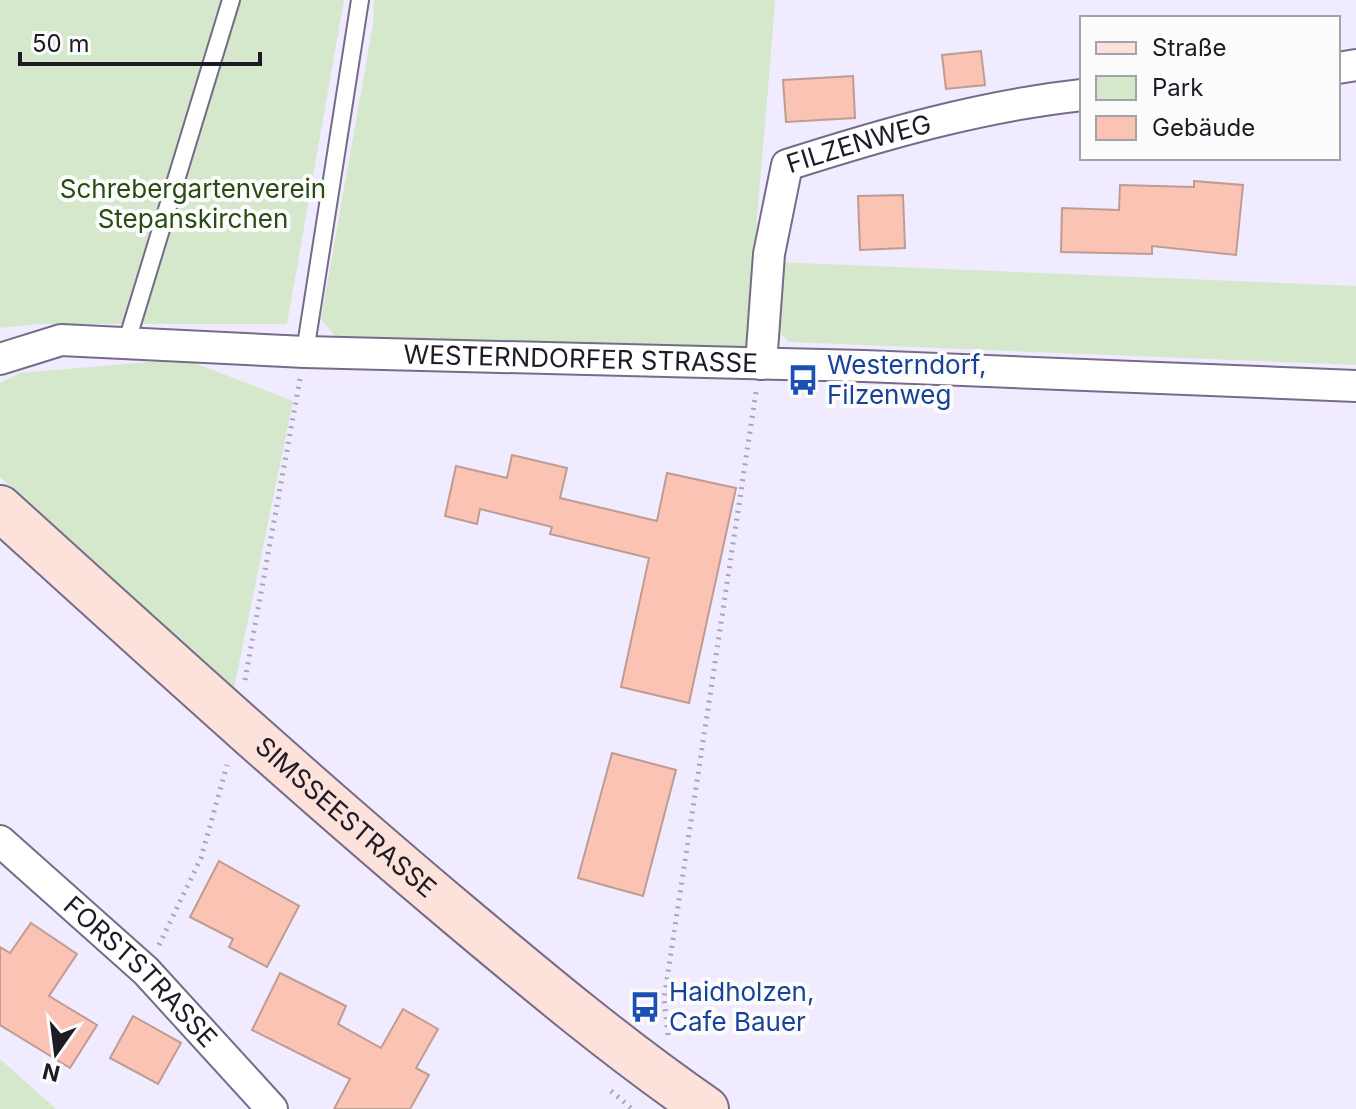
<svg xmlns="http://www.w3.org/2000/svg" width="1356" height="1109" font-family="Inter,sans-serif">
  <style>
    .green { fill: #d5e8cc }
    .building { fill: #fac3b3; stroke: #bf9c92; stroke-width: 2 }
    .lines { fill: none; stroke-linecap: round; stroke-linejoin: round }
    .service-casing { stroke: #756c88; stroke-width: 20 }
    .minor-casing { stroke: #756c88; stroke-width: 34 }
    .secondary-casing { stroke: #756c88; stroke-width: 48 }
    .path { stroke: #aaa5b6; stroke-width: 5; stroke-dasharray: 2 6; stroke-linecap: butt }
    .service { stroke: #fff; stroke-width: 16 }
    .minor { stroke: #fff; stroke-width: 30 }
    .secondary { stroke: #fde1db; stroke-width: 44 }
    .labels { text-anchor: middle; stroke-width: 8; stroke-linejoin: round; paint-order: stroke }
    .street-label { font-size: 26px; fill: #1e1b26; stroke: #fcfcfc }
    .park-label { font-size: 26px; fill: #284d12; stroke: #fcfcfc }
    .transit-label { font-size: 26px; fill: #164399; stroke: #fcfcfc; text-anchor: start }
  </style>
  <rect width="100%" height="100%" fill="#f1ebff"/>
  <g class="green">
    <path d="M0,0H344L287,324H39L0,328Z"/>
    <path d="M374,0H775C767,115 754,231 748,346L339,341L321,319L373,24Z"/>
    <path d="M776,262L1356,286V365L789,342L777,330Z"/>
    <path d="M184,359L293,401L233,693L0,477V383L20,373Z"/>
    <path d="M0,1059L56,1109H0Z"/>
  </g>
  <g class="building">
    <path d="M981,51L985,85L946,89L942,55Z"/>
    <path d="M853,76L855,118L786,122L783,80Z"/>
    <path d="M1194,181L1243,185L1236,255L1152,246V254L1061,252L1062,208L1119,210L1120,185L1194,187Z"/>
    <path d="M903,195L905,248L860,250L858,196Z"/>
    <path d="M512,455L567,468L560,498L657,521L667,473L736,488L689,703L621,687L649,558L550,534L552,527L480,509L477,524L445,516L456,466L507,478Z"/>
    <path d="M612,753L676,770L643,896L578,878Z"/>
    <path d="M219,861L299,906L267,967L229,947L233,939L190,917Z"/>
    <path d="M31,923L77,954L49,996L97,1025L70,1068L0,1025V947L10,953Z"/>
    <path d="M280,973L346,1006L338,1024L381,1048L403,1009L438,1029L416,1068L429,1075L410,1109H334L350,1079L252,1030Z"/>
    <path d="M133,1016L181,1043L158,1084L110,1058Z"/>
  </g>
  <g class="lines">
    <defs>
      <g id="service">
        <path d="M126,344L231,0"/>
        <path d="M305,352L360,0"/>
      </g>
      <g id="minor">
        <path d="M1338,68L1356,65"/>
        <path id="s1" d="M0,359L61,340L305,352L864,366L1356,386"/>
        <path id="s2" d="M761,364L769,254L787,165C884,134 981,106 1082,95"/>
        <path id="s3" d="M0,841L146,971L272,1109"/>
      </g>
      <g id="secondary">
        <path id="s4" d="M0,508C151,645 302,783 458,914C539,982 619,1049 706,1109"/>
      </g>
    </defs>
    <use href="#service" class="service-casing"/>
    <use href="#minor" class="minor-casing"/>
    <use href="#secondary" class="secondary-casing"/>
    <g class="path">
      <path d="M245,680L300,379"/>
      <path d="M159,945L201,858L227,765"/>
      <path d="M668,1035L664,999L756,392"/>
      <path d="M611,1091L632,1109"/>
    </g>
    <use href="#service" class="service"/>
    <use href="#minor" class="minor"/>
    <use href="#secondary" class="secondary"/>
  </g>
  <defs>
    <symbol id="bus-bare" viewBox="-9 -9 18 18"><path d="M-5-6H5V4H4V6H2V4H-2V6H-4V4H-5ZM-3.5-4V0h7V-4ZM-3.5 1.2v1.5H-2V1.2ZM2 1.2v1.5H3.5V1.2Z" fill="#1a4fb4" stroke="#fcfcfc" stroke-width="2.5" paint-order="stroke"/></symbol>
  </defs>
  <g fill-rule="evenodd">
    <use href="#bus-bare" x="781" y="358" width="44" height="44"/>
    <use href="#bus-bare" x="623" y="985" width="44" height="44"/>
  </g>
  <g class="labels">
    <g class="street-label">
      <text dy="9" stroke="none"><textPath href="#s2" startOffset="276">FILZENWEG</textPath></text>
      <text dy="9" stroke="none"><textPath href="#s1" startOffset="584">WESTERNDORFER STRASSE</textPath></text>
      <text dy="9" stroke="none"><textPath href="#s4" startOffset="464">SIMSSEESTRASSE</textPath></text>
      <text dy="9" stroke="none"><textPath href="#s3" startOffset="192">FORSTSTRASSE</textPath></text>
    </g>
    <g class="park-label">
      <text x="193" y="198">Schrebergartenverein<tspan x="193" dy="30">Stepanskirchen</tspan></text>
    </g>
    <g class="transit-label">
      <text x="827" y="374">Westerndorf,<tspan x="827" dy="30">Filzenweg</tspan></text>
      <text x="669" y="1001">Haidholzen,<tspan x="669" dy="30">Cafe Bauer</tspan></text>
    </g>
  </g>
  <rect x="1080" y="16" width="260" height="144" fill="#fcfcfc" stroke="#a3a2a6" stroke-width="2"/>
  <rect x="1096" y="42" width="40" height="12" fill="#fde1db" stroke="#a3a2a6" stroke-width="2"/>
  <text x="1152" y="56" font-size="24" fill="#1e1b26">Straße</text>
  <rect x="1096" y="76" width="40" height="24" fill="#d5e8cc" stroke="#a3a2a6" stroke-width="2"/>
  <text x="1152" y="96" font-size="24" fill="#1e1b26">Park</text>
  <rect x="1096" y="116" width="40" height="24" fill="#fac3b3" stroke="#a3a2a6" stroke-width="2"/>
  <text x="1152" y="136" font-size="24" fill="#1e1b26">Gebäude</text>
  <g transform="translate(56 1053) rotate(194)" stroke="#fcfcfc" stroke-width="6" paint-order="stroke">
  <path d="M0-6L14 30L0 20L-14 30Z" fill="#1e1b26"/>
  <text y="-12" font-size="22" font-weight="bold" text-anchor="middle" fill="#1e1b26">N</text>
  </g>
  <path d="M20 52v12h240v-12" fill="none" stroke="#1e1b26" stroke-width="4"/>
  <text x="32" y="52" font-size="24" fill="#1e1b26" stroke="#fcfcfc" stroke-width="6" paint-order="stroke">50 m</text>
</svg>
